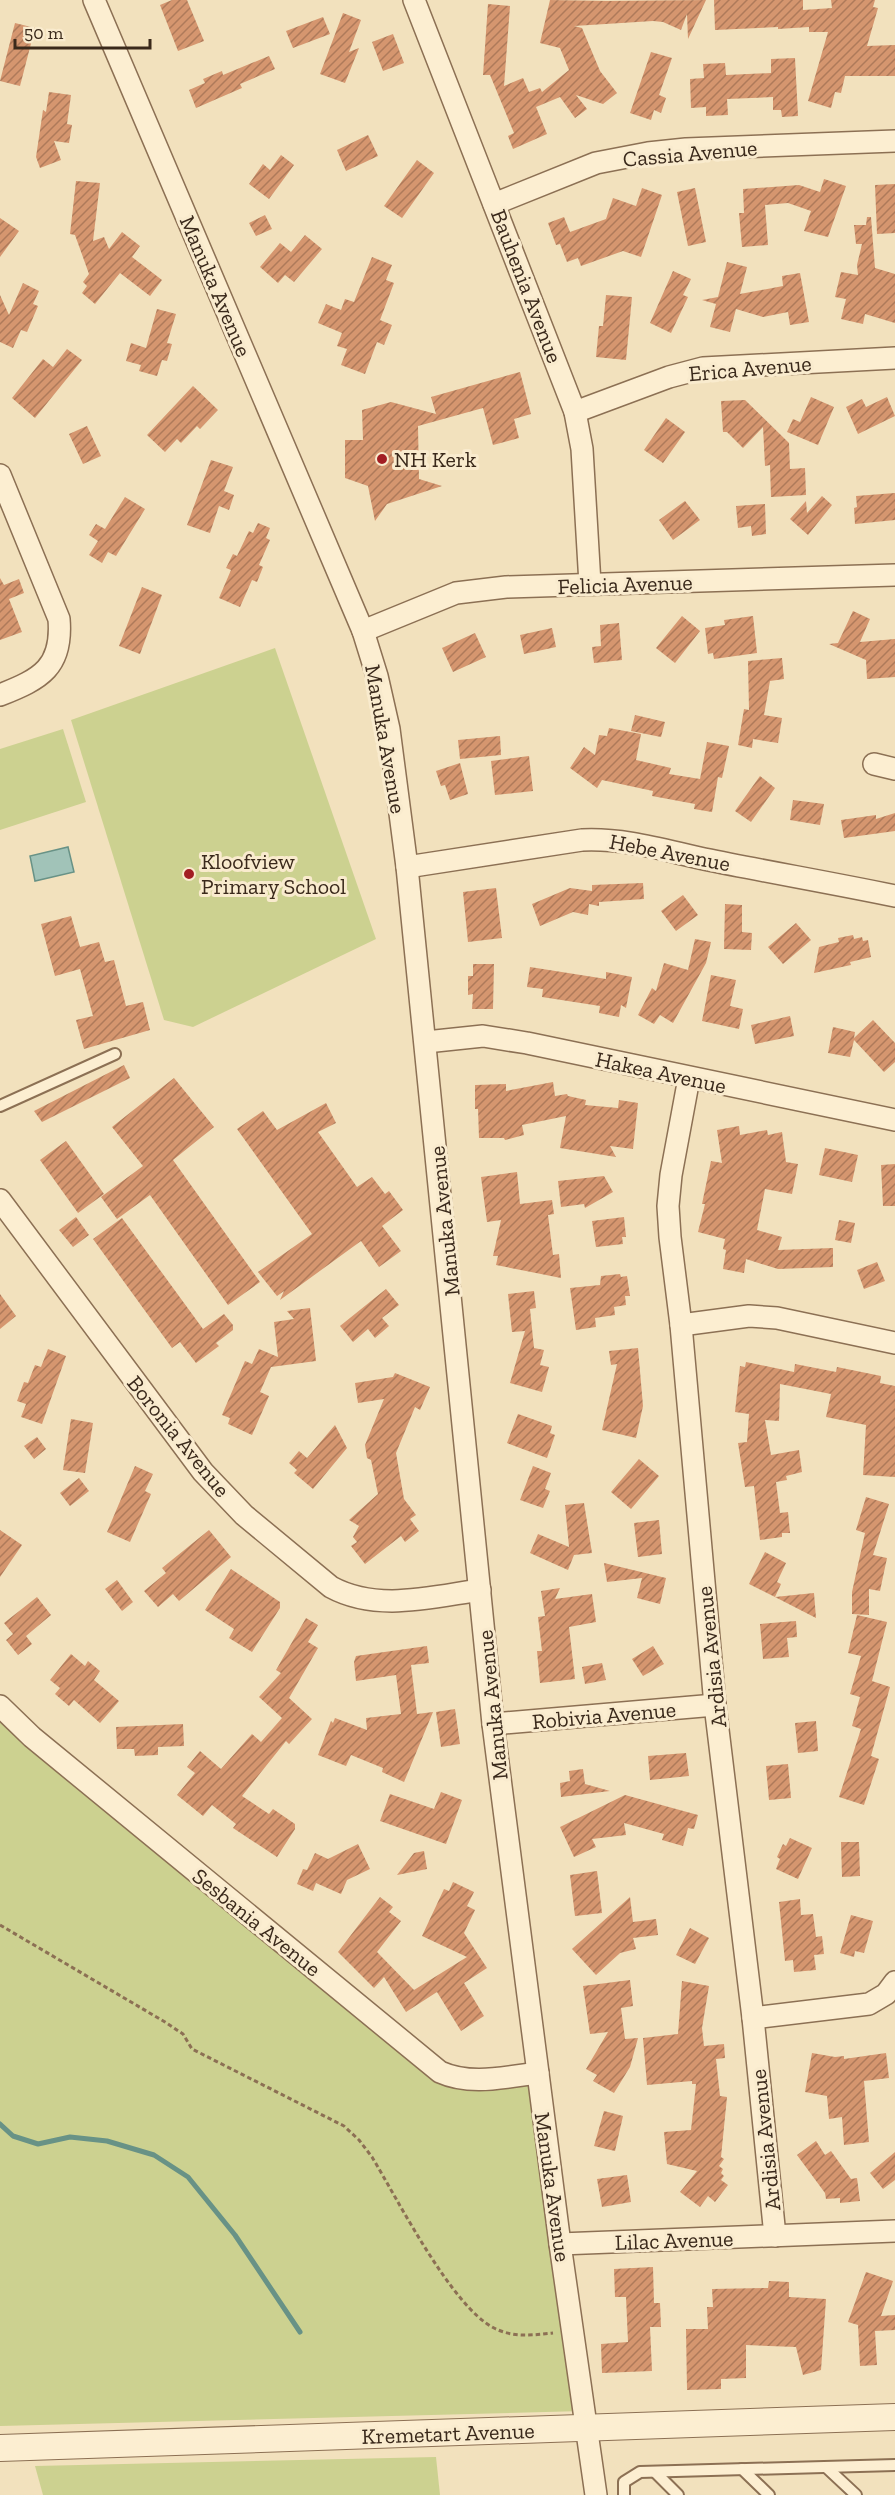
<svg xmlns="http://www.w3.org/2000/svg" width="895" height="2495" font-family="'Zilla Slab',serif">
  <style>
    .grass { fill: #ccd190 }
    .water { fill: #a1c3b8; stroke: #689286; stroke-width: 1.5 }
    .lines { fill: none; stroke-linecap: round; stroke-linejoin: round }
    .stream { stroke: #689286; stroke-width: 5 }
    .building { fill: url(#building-hatch) }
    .service-casing { stroke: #8c7054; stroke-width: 14 }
    .minor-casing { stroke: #8c7054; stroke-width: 24 }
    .tertiary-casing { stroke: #8c7054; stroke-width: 28 }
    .path { stroke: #8c7054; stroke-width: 3; stroke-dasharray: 4.5 3; stroke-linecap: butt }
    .service { stroke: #fceed1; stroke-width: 10 }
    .minor { stroke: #fceed1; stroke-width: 21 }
    .tertiary { stroke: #fceed1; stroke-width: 26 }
    .poi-dot { fill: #a21e23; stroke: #f9ebce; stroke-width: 2 }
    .labels { text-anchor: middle; stroke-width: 6; stroke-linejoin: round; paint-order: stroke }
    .street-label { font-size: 22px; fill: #3a291b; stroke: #f9ebce }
    .poi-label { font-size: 22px; fill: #3a291b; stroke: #f9ebce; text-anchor: start }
  </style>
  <defs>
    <pattern id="building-hatch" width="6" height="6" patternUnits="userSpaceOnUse" patternTransform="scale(1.5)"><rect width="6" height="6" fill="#d5966f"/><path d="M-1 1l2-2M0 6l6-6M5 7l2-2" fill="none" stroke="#ae7a5a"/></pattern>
  </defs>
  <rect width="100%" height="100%" fill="#f2e1bd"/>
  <g class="grass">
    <path d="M275,648L376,939L193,1027L164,1020L71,720Z"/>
    <path d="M63,729L86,802L0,830V749Z"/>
    <path d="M0,1718L445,2086L538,2074L583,2411L0,2426Z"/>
    <path d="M436,2457L440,2495H43L35,2466Z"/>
  </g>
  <path class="water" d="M68,847L74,872L35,881L30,856Z"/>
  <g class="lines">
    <path class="stream" d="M0,2124L13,2136L38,2144L70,2137L107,2141L154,2155L188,2177L235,2235L300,2332"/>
  </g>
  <g class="building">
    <path d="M172,0H187L204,41L178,51L160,5Z"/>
    <path d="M550,0L607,1L706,0L688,39L687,14L681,30L663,22L653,21L574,26L582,28L600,71L617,93L603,104L576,95L587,109L575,118L560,97L536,107L547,134L513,149L508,136L514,133L490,75H483L488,4L510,6L504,86L523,78L529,92L540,88L542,92L569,70L560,48L540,43Z"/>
    <path d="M714,0H803V10L832,8L831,0H875L873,7L878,8L867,46L895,45V76H845L841,93L835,92L831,108L808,101L828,32H809V27L778,29V27L715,30Z"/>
    <path d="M343,13L361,20L349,52L359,48L345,83L320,74Z"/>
    <path d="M323,17L330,34L293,48L286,31Z"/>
    <path d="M15,23L35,28L20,86L0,81Z"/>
    <path d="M393,34L404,63L383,71L372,42Z"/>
    <path d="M651,52L672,58L659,95L666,98L661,113L654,110L651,120L630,113Z"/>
    <path d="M269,56L275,69L240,84L242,88L196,108L189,90L205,83L203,79L222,71L223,75Z"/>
    <path d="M795,58L798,116L782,117L781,110H773V97L727,99L728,115L706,116V107L691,108L690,79L704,78L703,64L725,63L726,75L771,73V59Z"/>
    <path d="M49,92L71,95L67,124L72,125L69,143L54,141L61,160L40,168L36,157L43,110L46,112Z"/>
    <path d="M368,135L378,156L346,171L337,150Z"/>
    <path d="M281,155L294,165L269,199L249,184L263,164L270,170Z"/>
    <path d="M417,160L434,173L402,218L384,206Z"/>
    <path d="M824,179L846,186L828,237L804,231L811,211L788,203L765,205L768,245L742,247L739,213H744L743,189L799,185L820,192Z"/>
    <path d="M76,181L100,183L93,241L104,237L109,249L122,232L140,246L132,257L162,280L150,296L120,273L95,304L82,293L87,286L83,282L89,274L75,235L70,234Z"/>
    <path d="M895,184V233L877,234L875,185Z"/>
    <path d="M642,188L662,195L641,257L623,251L581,266L578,258L567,262L560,244L556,245L548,223L564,217L570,232L606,219L613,198L636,206Z"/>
    <path d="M695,188L706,242L688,246L677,192Z"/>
    <path d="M265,215L272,229L256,236L249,223Z"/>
    <path d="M867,217H871L875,268L895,274V323L865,314L863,324L841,319L846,299L835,297L841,272L858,275L857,265L862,244H856L854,225H866Z"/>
    <path d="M0,218L19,231L0,257Z"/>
    <path d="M305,235L322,249L294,282L285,275L278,283L260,267L280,243L291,252Z"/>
    <path d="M372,257L392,265L386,280L394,283L380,320L392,325L384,345L377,342L365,374L341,365L347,349L337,346L342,333L318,323L326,304L341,310L345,299L354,302Z"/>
    <path d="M727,262L747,267L740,294L783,286L782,276L800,273L809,322L790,325L788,312L763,317L736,309L730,332L710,327L716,304L702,300L718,297Z"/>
    <path d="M673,271L691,279L683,295L688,297L671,333L650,323Z"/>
    <path d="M23,283L39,291L33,304L38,306L27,332L21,330L13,348L0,342V295L9,315Z"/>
    <path d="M606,295L632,297L626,360L596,357L599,326H603Z"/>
    <path d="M157,309L176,314L167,343L172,344L167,361L162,360L157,376L139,371L141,365L126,361L131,343L146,348Z"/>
    <path d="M67,349L82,360L35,418L12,398L43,359L53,367Z"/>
    <path d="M520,372L531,414L514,419L519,438L493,445L483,408L418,426L419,479L442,486L387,504L375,521L368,486L345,478V440H363L362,410L391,402L436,414L431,397Z"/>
    <path d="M193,386L218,410L200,429L197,426L181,443L177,439L165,452L147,435Z"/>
    <path d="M811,397L834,407L818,445L787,432L793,419L800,422Z"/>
    <path d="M887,397L895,416L858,434L846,407L862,399L866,407Z"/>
    <path d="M745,400L789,443L790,469L805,468L806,495L771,497L770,465L765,466L763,427L743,448L727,432H723L721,401Z"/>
    <path d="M666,418L685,432L663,463L644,450Z"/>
    <path d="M87,426L101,456L83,464L69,434Z"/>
    <path d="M211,460L233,467L224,491L234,495L229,510L219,506L210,533L187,525Z"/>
    <path d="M895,493V520L855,524L854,508L857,507L856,496Z"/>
    <path d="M822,496L832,505L808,535L790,519L806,501L807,513Z"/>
    <path d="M125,497L145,509L116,556L108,552L102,563L89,555L98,541L89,535L96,524L105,529Z"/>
    <path d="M685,501L700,520L673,540L659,520Z"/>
    <path d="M765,504L766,534L752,536L751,526L738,528L736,506Z"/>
    <path d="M258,523L270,528L266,538L270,540L259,565L263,567L257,582L252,580L240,607L219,598L231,570L226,568L233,554L237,556L249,531L253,533Z"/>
    <path d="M0,578L4,585L19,579L24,593L9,599L22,632L0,640Z"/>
    <path d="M142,587L162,595L140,654L119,646Z"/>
    <path d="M853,611L870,619L860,642L895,639V677L867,679L866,660L829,644L838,643Z"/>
    <path d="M682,616L700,631L675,663L656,648Z"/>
    <path d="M753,616L757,653L714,659L713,653L708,654L705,628L725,625L724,620Z"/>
    <path d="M619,623L622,660L594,663L592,647L601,646L600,625Z"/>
    <path d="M552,628L556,647L524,654L520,635Z"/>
    <path d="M475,633L486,657L453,672L442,648Z"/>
    <path d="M782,658L784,679L770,681L764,715L782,718L778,743L753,739L752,748L738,745L744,709L749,710L748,661Z"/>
    <path d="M635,715L665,722L661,737L631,731Z"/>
    <path d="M609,728L641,734L636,760L671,768L669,774L700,779L707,742L729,746L722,778L718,777L712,812L694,809L695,804L652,796L653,791L602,780L597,788L570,768L584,747L595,755L599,735L607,736Z"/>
    <path d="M500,736L501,755L460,759L458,740Z"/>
    <path d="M529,756L533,791L495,795L491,761Z"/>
    <path d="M460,763L468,794L450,800L445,785L441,786L436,771Z"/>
    <path d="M760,776L775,788L751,822L735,811Z"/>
    <path d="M793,800L824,804L820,825L790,820Z"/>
    <path d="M895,813V831L844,838L841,820L876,815V819Z"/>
    <path d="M643,883L644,899L599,902V906L589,904L588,915L573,912L540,926L532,904L570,888L592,891V885Z"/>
    <path d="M496,888L502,938L468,942L463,892Z"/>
    <path d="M683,895L698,915L676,931L661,911Z"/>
    <path d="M725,904L742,905V932L752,933L751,950L724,949Z"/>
    <path d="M71,916L80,947L99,942L105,962L114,960L126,1006L143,1002L150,1030L84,1049L76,1020L93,1016L80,969L55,976L41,924Z"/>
    <path d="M796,923L811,940L783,964L768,947Z"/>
    <path d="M853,935L854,939L862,937L863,941L868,940L871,957L850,962L851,965L814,973L819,947L839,942L838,938Z"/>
    <path d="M695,939L711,942L706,963L673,1023L660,1015L654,1024L638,1015L652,988L656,991L664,963L688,970Z"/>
    <path d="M473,964H494L493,1009H472L473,994L468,995V976H473Z"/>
    <path d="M530,967L606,979V972L632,977L626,1008L621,1005L619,1017L599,1013L600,1006L542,997L543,989L527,987Z"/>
    <path d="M711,975L736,980L730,1006L743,1009L739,1029L702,1021Z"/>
    <path d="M790,1016L794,1036L755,1044L751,1025Z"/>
    <path d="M873,1020L895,1043V1062L884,1072L854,1040L850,1057L828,1053L833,1027L855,1032L854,1038Z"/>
    <path d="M124,1065L130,1078L42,1122L34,1111Z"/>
    <path d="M174,1078L214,1127L173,1160L260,1282L228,1305L150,1195L117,1219L101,1197L143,1166L112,1127Z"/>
    <path d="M553,1082L555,1096L567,1094L568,1096L586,1100L585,1105L618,1108L619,1100L638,1103L633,1149L610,1146L616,1157L560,1148L566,1116L522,1125L524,1135L505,1140L504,1138H479L478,1109H475V1085L506,1084V1091Z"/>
    <path d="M326,1103L336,1123L318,1132L357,1187L372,1177L385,1194L389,1191L403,1210L382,1226L401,1251L379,1267L361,1241L280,1300L284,1291L277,1296L258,1272L312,1234L237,1129L263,1111L277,1130Z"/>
    <path d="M739,1126L740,1135L767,1130L768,1135L782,1132L786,1162L798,1164L792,1194L765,1189L757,1230L782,1237L778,1250L833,1248V1267L778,1269L746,1259L744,1273L723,1269L726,1250L723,1249L725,1239L698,1232L705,1204H702L711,1161L722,1163L717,1130Z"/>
    <path d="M66,1141L104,1194L78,1213L40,1160Z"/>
    <path d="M825,1148L858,1155L852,1182L819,1175Z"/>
    <path d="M895,1164V1206H883L881,1165Z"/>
    <path d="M517,1172L520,1204L552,1200L554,1214L548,1215L553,1255L559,1254L561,1278L496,1265L498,1256H493L501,1220L487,1222L481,1177Z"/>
    <path d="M604,1176L613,1192L585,1208L584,1204L561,1207L558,1181Z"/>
    <path d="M76,1217L89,1235L73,1247L59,1230Z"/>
    <path d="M624,1217L626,1237H622L623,1244L596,1247L592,1221Z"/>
    <path d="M122,1218L203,1329L224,1314L233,1325V1330L216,1343L219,1346L196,1363L180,1342L172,1348L93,1239Z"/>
    <path d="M839,1220L855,1223L851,1243L835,1240Z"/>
    <path d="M877,1262L885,1281L864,1289L857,1270Z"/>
    <path d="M620,1274L621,1277L627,1276L630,1296H625L626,1305L614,1307L615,1315L595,1318L596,1327L576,1330L570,1288L600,1285L601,1276Z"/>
    <path d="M386,1289L399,1305L382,1318L389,1326L375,1338L368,1329L353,1342L340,1326Z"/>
    <path d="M534,1291L536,1308L530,1309L534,1348L544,1350L540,1365L549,1367L542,1392L510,1383L525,1331L512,1332L508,1294Z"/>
    <path d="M0,1294L16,1316L0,1329Z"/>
    <path d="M310,1308L316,1361L271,1367L260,1392L269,1396L252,1435L228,1424L230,1418L222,1415L245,1361L252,1364L259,1349L278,1357L274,1322L294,1319L287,1311Z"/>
    <path d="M638,1348L643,1406L636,1438L602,1430L617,1364L611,1365L609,1351Z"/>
    <path d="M48,1349L66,1356L42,1424L21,1417L26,1404L17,1401L24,1382L28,1383L35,1365L41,1367Z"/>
    <path d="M746,1362L794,1372L795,1364L836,1372L837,1367L881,1376L880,1383L895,1386V1477L863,1475L866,1425L826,1417L831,1394L780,1384L779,1421L765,1420L771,1455L799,1450L802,1472L786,1476L787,1480L776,1482L780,1513L788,1512L790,1533H782V1537L760,1540L754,1486L745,1487L738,1443L747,1442L749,1414L735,1412L740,1366L745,1367Z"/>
    <path d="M395,1373L430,1387L420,1410L415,1407L396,1453L404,1499L416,1515L410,1519L419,1531L405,1542L401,1536L365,1564L351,1546L357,1542L353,1537L359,1526L349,1520L378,1494L371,1460L367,1458L365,1445L384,1399L358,1403L355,1383L393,1377Z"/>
    <path d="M518,1414L552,1426L550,1433L555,1435L547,1458L507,1443Z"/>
    <path d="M71,1419L93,1423L85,1473L63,1470Z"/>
    <path d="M335,1425L347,1448L313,1489L294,1473L297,1470L289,1463L299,1451L307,1458Z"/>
    <path d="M37,1437L46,1449L34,1459L24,1446Z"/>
    <path d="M639,1459L659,1476L631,1509L611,1492Z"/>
    <path d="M135,1466L153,1474L145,1491L151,1494L130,1542L107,1532Z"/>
    <path d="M533,1466L551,1473L545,1489L550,1491L543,1508L520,1500Z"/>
    <path d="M79,1478L89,1491L70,1506L60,1493Z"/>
    <path d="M866,1497L889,1504L873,1555L887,1558L880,1591L869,1589V1615L852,1614V1592L865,1533L856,1530Z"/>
    <path d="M584,1503L592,1553L574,1555L568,1570L530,1553L538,1534L569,1547L565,1505Z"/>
    <path d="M659,1520L662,1554L638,1557L634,1523Z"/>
    <path d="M0,1530L22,1545L0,1577Z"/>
    <path d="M209,1530L231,1557L179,1601L173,1594L158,1607L144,1591L166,1573L162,1568Z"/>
    <path d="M765,1552L786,1563L777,1582L781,1584L775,1597L749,1584Z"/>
    <path d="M604,1563L666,1578L660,1604L637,1598L642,1578L607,1582Z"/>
    <path d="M231,1569L280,1602V1608L252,1652L229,1638L234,1629L205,1610Z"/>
    <path d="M117,1580L133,1602L122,1611L105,1589Z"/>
    <path d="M560,1588L555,1599L592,1594L596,1622L569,1627L575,1679L540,1683L537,1651H542L538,1617L545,1616L541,1591Z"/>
    <path d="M814,1593L816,1618L775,1597Z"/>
    <path d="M37,1597L51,1615L26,1636L32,1644L18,1655L6,1640L13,1634L4,1623Z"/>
    <path d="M857,1615L887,1622L872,1681L890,1687L871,1756L879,1759L864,1805L839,1797L861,1729L852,1726L860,1697L850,1694L861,1656L848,1653Z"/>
    <path d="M306,1618L318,1625L308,1642L318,1648L289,1698L312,1719L289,1744L286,1741L242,1796L269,1814L273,1809L295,1824V1829L277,1857L233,1828L236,1824L212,1805L203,1816L177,1795L195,1773L187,1767L200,1751L221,1769L252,1734L261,1742L282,1718L259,1697L281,1673L276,1670Z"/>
    <path d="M796,1621L797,1637L787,1638L789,1657L763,1659L760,1624Z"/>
    <path d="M427,1646L429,1663L411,1665L417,1714L433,1712L404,1782L382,1772L383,1768L351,1755L346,1766L318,1755L331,1721L333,1723L335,1718L367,1730L366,1718L401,1714L396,1675L356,1681L354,1662L356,1656Z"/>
    <path d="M653,1646L664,1664L643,1676L632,1659Z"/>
    <path d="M71,1654L85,1666L88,1661L100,1671L94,1680L119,1701L100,1723L74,1700L69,1706L55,1694L60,1688L50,1680Z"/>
    <path d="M602,1663L606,1680L585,1684L582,1667Z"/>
    <path d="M455,1709L460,1744L441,1747L436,1712Z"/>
    <path d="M816,1721L818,1751L798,1753L795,1723Z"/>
    <path d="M183,1724L184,1746L158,1747V1755L135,1756L134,1749H117L116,1727Z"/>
    <path d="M686,1753L689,1776L650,1780L648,1756Z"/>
    <path d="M788,1764L791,1798L769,1800L766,1766Z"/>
    <path d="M583,1769L585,1784L610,1791L561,1797L560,1783L570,1781L569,1771Z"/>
    <path d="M441,1792L462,1800L446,1844L380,1821L390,1794L434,1809Z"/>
    <path d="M625,1795L698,1815L694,1829L688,1828L683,1846L662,1840L664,1834L624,1823L626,1835L592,1839L596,1847L574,1857L560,1827Z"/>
    <path d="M790,1838L812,1848L798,1879L776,1869L780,1859L777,1857L783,1844L786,1846Z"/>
    <path d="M841,1842H859L860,1876L842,1877Z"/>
    <path d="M358,1844L370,1869L347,1880L341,1894L316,1883L313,1891L297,1884L303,1869L307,1870L315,1853L328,1859Z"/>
    <path d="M424,1851L427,1869L397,1875L414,1853Z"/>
    <path d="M597,1871L602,1913L575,1916L570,1875Z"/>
    <path d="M453,1882L474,1892L467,1906L475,1910L464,1933L487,1968L464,1983L484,2016L461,2031L437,1992L406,2012L384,1977L374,1988L338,1952L380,1897L393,1907L389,1912L401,1921L377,1952L414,1990L467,1957L422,1936L444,1889L449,1891Z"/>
    <path d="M630,1897L633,1922L656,1919L658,1935L633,1938L636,1949L620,1953L596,1975L572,1949Z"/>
    <path d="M800,1899L801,1915L813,1914L816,1937L822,1936L824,1954L814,1955L816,1970L794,1972L793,1960L785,1961L779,1902Z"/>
    <path d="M851,1915L873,1921L864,1953L855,1951L854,1957L840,1953Z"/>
    <path d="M690,1928L709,1938L695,1964L676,1955Z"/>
    <path d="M630,1980L633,2006L621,2008L625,2039L638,2038L630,2067L614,2093L593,2081L597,2075L586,2069L608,2032L590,2034L583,1986Z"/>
    <path d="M682,1981L709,1986L702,2028L704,2046L724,2044L725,2058L716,2059L720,2096L727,2097L721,2157L724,2159L719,2166L723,2169L721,2173L724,2176L721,2180L728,2185L715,2202L708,2196L700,2207L680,2192L697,2171L667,2164L664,2132L691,2130L696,2084H692V2081L647,2085L643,2038L678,2034Z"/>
    <path d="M812,2053L835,2057L844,2056V2059L886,2053L889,2078L864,2081L869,2142L844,2145L842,2117L829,2119L827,2096L805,2092Z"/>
    <path d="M604,2111L623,2116L615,2151L594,2146Z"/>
    <path d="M816,2141L825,2155L831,2151L851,2179L857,2178L860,2201L840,2203V2198L826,2199L825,2193L797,2155Z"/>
    <path d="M895,2152V2180L883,2189L870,2173Z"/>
    <path d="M627,2175L631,2202L602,2207L597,2179Z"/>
    <path d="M653,2267L654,2303H660L661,2327H650L652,2371L602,2373L601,2344L628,2342L626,2297H615L614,2269Z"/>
    <path d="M866,2272L893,2281L881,2316L895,2315V2330L875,2331L877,2365L860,2366L858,2325L848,2322Z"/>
    <path d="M769,2281L789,2282V2297L826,2299L821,2370L803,2375L796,2347L746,2345V2378L721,2379V2389L687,2390L686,2329H708L707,2307H713L712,2289L768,2288Z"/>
  </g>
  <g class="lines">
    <defs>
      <g id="service">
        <path d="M0,1106L115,1054"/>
        <path d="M826,2467L856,2495"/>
        <path d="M742,2469L769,2495"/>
        <path d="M655,2472L678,2495"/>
        <path d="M624,2495V2482L640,2472L895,2465"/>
      </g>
      <g id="minor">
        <path d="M94,0L363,631L377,676L389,729L407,867L493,1724L560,2244L596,2495"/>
        <path d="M414,0L575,412L582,449L590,584"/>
        <path d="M494,204L596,163L648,153L686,149L895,141"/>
        <path d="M575,412L669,377L703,368L895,358"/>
        <path d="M0,475L59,619C63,667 41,679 0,695"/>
        <path d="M363,631L456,593L506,587L895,575"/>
        <path d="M874,764L895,769"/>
        <path d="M407,867L582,840C625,838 663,850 704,859C768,872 832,883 895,896"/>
        <path d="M426,1042L483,1036L527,1043L895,1120"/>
        <path d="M689,1078L671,1175L668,1206L670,1237L681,1325L715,1705L753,2018L775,2236"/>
        <path d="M0,1200L203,1472L244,1515L331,1587C377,1612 431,1597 480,1590"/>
        <path d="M681,1325L749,1316L777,1318L895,1343"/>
        <path d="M0,1706L32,1737L440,2072C471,2086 505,2077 538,2073"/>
        <path d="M493,1724L715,1705"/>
        <path d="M753,2018L869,2004L886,1994L895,1982"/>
        <path d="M560,2244L895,2231"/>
      </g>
      <path id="tertiary" d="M0,2448L895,2417"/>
    </defs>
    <use href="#service" class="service-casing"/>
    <use href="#minor" class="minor-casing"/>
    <use href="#tertiary" class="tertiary-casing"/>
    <path class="path" d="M0,1925L165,2022L183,2034L192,2049L344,2126L359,2140L372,2157C398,2200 452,2307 494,2328C513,2338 533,2335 553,2333"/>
    <use href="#service" class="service"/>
    <use href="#minor" class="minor"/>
    <use href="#tertiary" class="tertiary"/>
  </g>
  <g class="poi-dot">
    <circle cx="382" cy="459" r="6"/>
    <circle cx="189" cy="874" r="6"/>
  </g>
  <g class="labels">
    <g class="street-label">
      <text transform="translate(690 153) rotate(-5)" y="8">Cassia Avenue</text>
      <text transform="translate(216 286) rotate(67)" y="8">Manuka Avenue</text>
      <text transform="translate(527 286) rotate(69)" y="8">Bauhenia Avenue</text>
      <text transform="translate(750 368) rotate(-5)" y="8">Erica Avenue</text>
      <text transform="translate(625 584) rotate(-2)" y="8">Felicia Avenue</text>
      <text transform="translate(386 739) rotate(80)" y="8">Manuka Avenue</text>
      <text transform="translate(670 852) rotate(11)" y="8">Hebe Avenue</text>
      <text transform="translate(661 1072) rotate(12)" y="8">Hakea Avenue</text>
      <text transform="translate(444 1221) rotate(-96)" y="8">Manuka Avenue</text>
      <text transform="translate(179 1436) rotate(51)" y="8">Boronia Avenue</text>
      <text transform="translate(711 1657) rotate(-96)" y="8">Ardisia Avenue</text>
      <text transform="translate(492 1705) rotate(-96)" y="8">Manuka Avenue</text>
      <text transform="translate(604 1715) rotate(-5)" y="8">Robivia Avenue</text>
      <text transform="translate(257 1922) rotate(39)" y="8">Sesbania Avenue</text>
      <text transform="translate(765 2140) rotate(-96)" y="8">Ardisia Avenue</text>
      <text transform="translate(553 2187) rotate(82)" y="8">Manuka Avenue</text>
      <text transform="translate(674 2240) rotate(-2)" y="8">Lilac Avenue</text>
      <text transform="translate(448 2433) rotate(-2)" y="8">Kremetart Avenue</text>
    </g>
    <g class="poi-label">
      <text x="394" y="467">NH Kerk</text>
      <text x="201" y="869">Kloofview<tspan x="201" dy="25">Primary School</tspan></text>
    </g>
  </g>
  <path d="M15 39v9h135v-9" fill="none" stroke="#3a291b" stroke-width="3"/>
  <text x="24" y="39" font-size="18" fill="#3a291b" stroke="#f9ebce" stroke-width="4.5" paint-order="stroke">50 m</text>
</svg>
